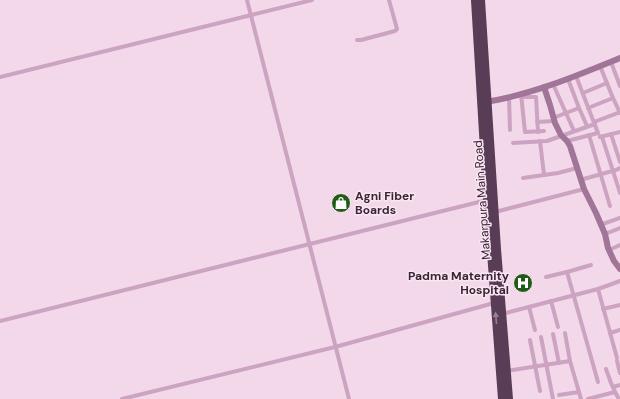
<svg xmlns="http://www.w3.org/2000/svg" width="620" height="399" font-family="'DM Sans',sans-serif">
  <style>
    .lines { fill: none; stroke-linecap: round; stroke-linejoin: round }
    .street { stroke: #cca3c1; stroke-width: 4 }
    .secondary { stroke: #a07598; stroke-width: 6 }
    .highway { stroke: #593c55; stroke-width: 8 }
    .oneway { fill: #9a8094 }
    .labels { text-anchor: middle; stroke-width: 3; stroke-linejoin: round; paint-order: stroke }
    .poi-label { font-size: 12px; font-weight: bold; fill: #372635; stroke: #fbe5f3; text-anchor: start }
    .street-label { font-size: 12px; fill: #372635; stroke: #fbe5f3 }
  </style>
  <rect width="100%" height="100%" fill="#f3d8ea"/>
  <g class="lines">
    <g class="street">
      <path d="M247,0L349,399"/>
      <path d="M357,40H361L395,31L397,29L389,0"/>
      <path d="M611,62L620,86"/>
      <path d="M0,77L312,0"/>
      <path d="M568,79L579,108"/>
      <path d="M553,84L574,131"/>
      <path d="M583,93L607,83"/>
      <path d="M521,94L525,132L544,131"/>
      <path d="M509,97L510,130"/>
      <path d="M521,97H536L538,132"/>
      <path d="M613,98L620,113"/>
      <path d="M588,108L613,98L600,66"/>
      <path d="M553,118L579,108L587,126"/>
      <path d="M537,122L554,121"/>
      <path d="M594,122L620,112"/>
      <path d="M611,134L620,162"/>
      <path d="M589,135L610,206"/>
      <path d="M600,136V137L620,132"/>
      <path d="M602,137L613,171"/>
      <path d="M567,141L598,133L576,76"/>
      <path d="M513,143L547,141L595,124"/>
      <path d="M613,171L620,193"/>
      <path d="M544,175L558,173L577,168"/>
      <path d="M523,178L544,175L540,141"/>
      <path d="M580,180L616,170L620,168"/>
      <path d="M495,212L584,189"/>
      <path d="M600,225L620,218"/>
      <path d="M605,234L620,228"/>
      <path d="M609,250L620,245"/>
      <path d="M567,272L591,265"/>
      <path d="M546,277L567,272L598,382"/>
      <path d="M598,289L617,358"/>
      <path d="M551,301L558,327"/>
      <path d="M529,307L535,330"/>
      <path d="M603,309L620,305"/>
      <path d="M502,314L598,289L620,281"/>
      <path d="M0,321L487,200"/>
      <path d="M565,333L570,361"/>
      <path d="M610,333L620,330"/>
      <path d="M553,334L559,363"/>
      <path d="M541,337L553,399"/>
      <path d="M530,340L540,391"/>
      <path d="M617,361L620,373"/>
      <path d="M606,369L611,383L613,387"/>
      <path d="M507,371L570,361L581,399"/>
      <path d="M615,392L619,399"/>
      <path d="M559,395L579,392"/>
      <path d="M122,399L335,347L494,303"/>
      <path d="M588,399L615,392L613,387L620,385"/>
    </g>
    <g class="secondary">
      <path d="M544,87L550,105L555,123L561,135L567,141L570,146L584,189L596,213L605,234L608,248L614,261L620,269"/>
      <path d="M485,102C531,95 576,76 620,58"/>
    </g>
    <g class="highway">
      <path d="M475,0L487,199L502,399"/>
      <path d="M481,0L497,249L509,399"/>
    </g>
  </g>
  <defs><path id="oneway-solid" d="M-6-.8H1V-3.2L6.5 0L1 3.2V.8H-6Z"/></defs>
  <use class="oneway" href="#oneway-solid" transform="translate(496 318) rotate(-95)"/>
  <defs>
    <symbol id="shop-disc" viewBox="-11 -11 22 22"><circle r="9.5" fill="#205c18" stroke="#fbe5f3"/><path d="M-5-2.5h2.3a2.7 3.5 0 0 1 5.4 0H5L5.5 6h-11ZM-1.5-2.5h3a1.5 2.3 0 0 0-3 0Z" fill="#fff"/></symbol>
    <symbol id="hospital-disc" viewBox="-11 -11 22 22"><circle r="9.5" fill="#205c18" stroke="#fbe5f3"/><path d="M-5-5h3v3.5h4V-5h3V5h-3V1.5h-4V5h-3Z" fill="#fff"/></symbol>
  </defs>
  <g fill-rule="evenodd">
    <use href="#shop-disc" x="330" y="192" width="22" height="22"/>
    <use href="#hospital-disc" x="512" y="272" width="22" height="22"/>
  </g>
  <g class="labels">
    <g class="poi-label">
      <text x="355" y="200">Agni Fiber<tspan x="355" dy="14">Boards</tspan></text>
      <text x="509" y="280" text-anchor="end">Padma Maternity<tspan x="509" dy="14">Hospital</tspan></text>
    </g>
    <g class="street-label">
      <text transform="translate(482 200) rotate(-94)" y="4">Makarpura Main Road</text>
    </g>
  </g>
</svg>
